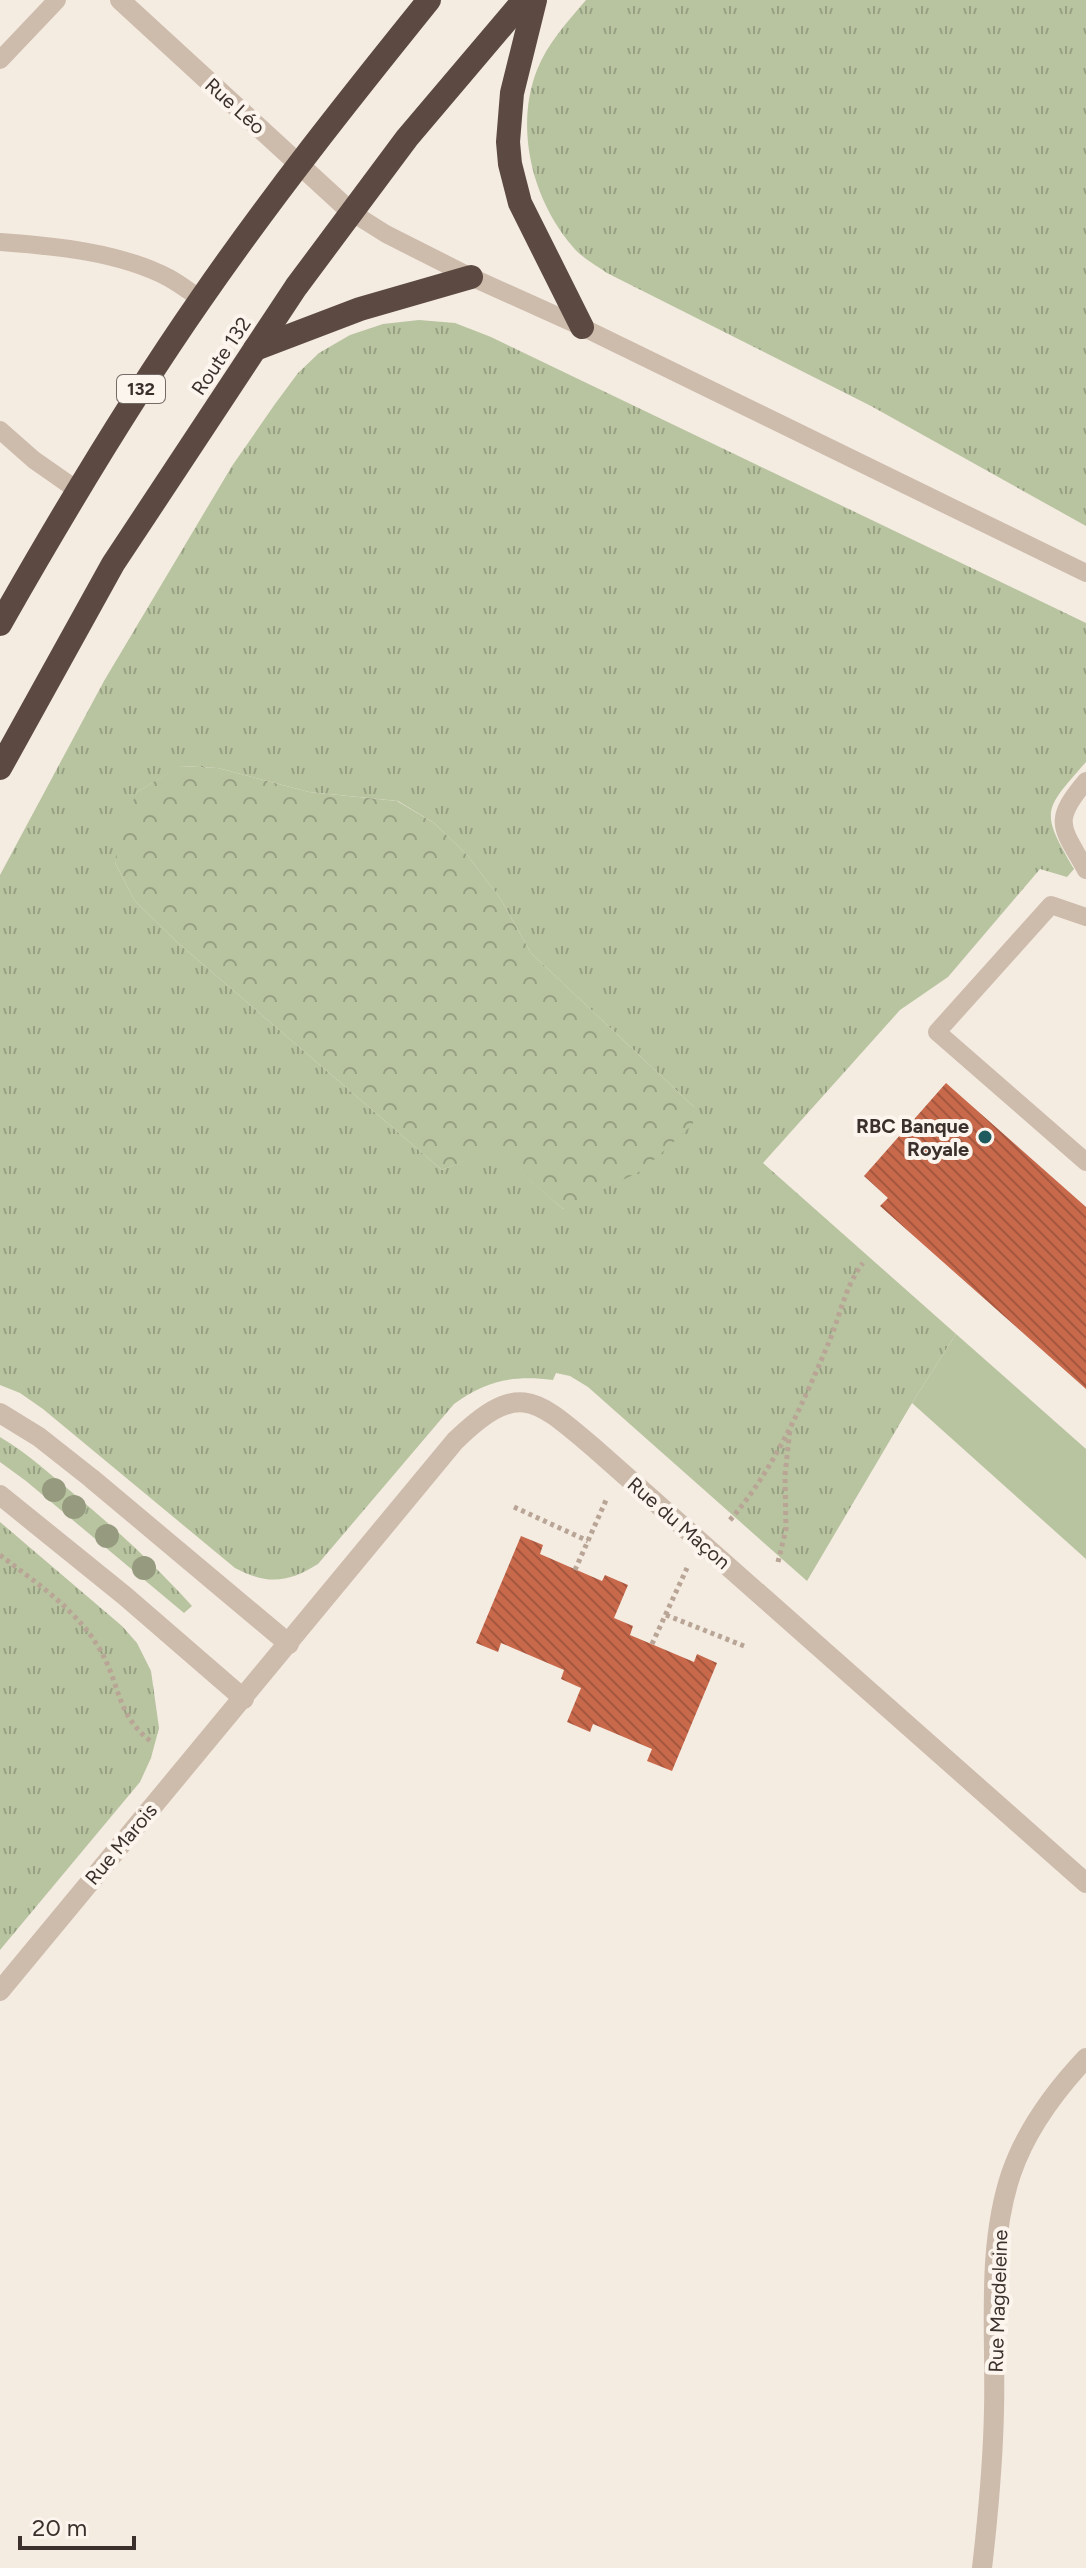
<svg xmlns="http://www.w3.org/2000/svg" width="1086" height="2568" font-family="Figtree,sans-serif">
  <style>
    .grass { fill: url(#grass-tufts); fill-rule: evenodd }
    .forest { fill: url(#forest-crowns) }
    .green { fill: #b8c4a0 }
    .building { fill: url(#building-back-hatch) }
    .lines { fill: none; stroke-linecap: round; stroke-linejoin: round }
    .path { stroke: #b9a596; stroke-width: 5; stroke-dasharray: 4 4; stroke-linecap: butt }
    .lane { stroke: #cdbbac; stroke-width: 18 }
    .street { stroke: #cdbbac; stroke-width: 20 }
    .highway { stroke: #5c4a42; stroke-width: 24 }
    .tree { fill: #969b7f }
    .poi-dot { fill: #1f5a5e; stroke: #fbf5ee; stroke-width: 3 }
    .labels { text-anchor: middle; stroke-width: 8; stroke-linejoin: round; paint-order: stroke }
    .shield { fill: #fbf5ee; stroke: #756b66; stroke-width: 2 }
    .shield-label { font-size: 18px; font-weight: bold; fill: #3b302b }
    .street-label { font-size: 20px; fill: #3b302b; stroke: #fbf5ee }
    .poi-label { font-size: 20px; font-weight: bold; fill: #3b302b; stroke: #fbf5ee; text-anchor: end }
  </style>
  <defs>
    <pattern id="grass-tufts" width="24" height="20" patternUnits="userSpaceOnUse" patternTransform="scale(2)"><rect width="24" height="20" fill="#b8c4a0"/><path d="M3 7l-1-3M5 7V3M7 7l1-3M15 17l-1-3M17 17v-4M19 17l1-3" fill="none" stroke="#97a083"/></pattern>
    <pattern id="forest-crowns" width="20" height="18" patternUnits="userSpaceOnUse" patternTransform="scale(2)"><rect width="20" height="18" fill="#b8c4a0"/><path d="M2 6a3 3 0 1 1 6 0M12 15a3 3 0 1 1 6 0" fill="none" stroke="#97a083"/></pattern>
    <pattern id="building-back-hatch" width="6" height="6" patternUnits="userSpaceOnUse" patternTransform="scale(2)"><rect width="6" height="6" fill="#c8694b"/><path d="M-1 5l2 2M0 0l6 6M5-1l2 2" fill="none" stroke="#a4573f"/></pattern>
  </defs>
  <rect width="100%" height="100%" fill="#f4ebe1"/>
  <g class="grass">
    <path d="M586,0H1086V526L871,406L607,273C596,265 582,258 573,247C533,201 514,129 537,70C547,44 568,21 586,0Z"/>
    <path d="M419,320L455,323L491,337L1086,623V762C1043,811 1040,811 1074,869L1067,877L1040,869L948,977L900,1010L763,1163L956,1334L912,1403L807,1581L588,1387L570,1376L556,1373L553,1380C514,1375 487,1380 454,1404L318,1564C288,1583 267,1585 235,1568L43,1409L20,1393L0,1385V875L104,681L232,466L275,404L298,373L319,353L350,335L383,324ZM181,766L218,768L309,792L398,801L434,823L468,856L500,898L531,953L694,1107L563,1209L494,1148L442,1170L177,942L135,901L115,863L137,792Z"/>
    <path d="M0,1437C27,1453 50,1474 74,1494C116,1529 155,1565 192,1606L184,1613L26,1481L0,1462Z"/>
    <path d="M0,1522L122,1626L137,1643L151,1671L159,1728L151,1758L140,1782L0,1950Z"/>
  </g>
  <path class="forest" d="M180,766L218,768L309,792L397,801L434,823L468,856L500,898L531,953L694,1107L693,1124L643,1170L563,1209L494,1149L442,1170L177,942L135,901L115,863L119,833L137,792Z"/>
  <path class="green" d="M956,1334L1086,1449V1559L912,1403Z"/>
  <g class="building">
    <path d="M946,1083L1086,1207V1389L880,1206L888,1198L864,1176Z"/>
    <path d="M521,1536L543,1545L540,1554L602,1581L605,1575L628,1585L614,1618L633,1626L630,1635L694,1662L697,1654L717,1663L672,1771L647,1761L652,1749L593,1724L590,1732L567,1722L581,1688L561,1679L564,1670L501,1643L498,1652L476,1643Z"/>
  </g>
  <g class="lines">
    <g class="path">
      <path d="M514,1507L588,1541"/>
      <path d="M730,1520C774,1470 803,1403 829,1342C840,1316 845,1286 863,1263"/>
      <path d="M0,1555C35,1582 76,1609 99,1648C121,1684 115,1715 153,1743"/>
      <path d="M778,1562L786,1529L785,1475L790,1429"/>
      <path d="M575,1570L607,1498"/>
      <path d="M666,1615L744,1646"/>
      <path d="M652,1644L687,1568"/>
    </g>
    <g class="lane">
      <path d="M0,60L57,0"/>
      <path d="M351,212L386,234L471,277L582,327L1086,573"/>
      <path d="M0,242C55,246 120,252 169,278C180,284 190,292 201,299"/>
      <path d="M0,430L34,460L77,490"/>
      <path d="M1086,781C1051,822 1062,827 1086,870"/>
      <path d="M1086,917L1051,905L937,1032L1086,1162"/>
    </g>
    <g class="street">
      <path d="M120,0L351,212"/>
      <path d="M0,1413L39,1437L91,1478L289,1644"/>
      <path d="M0,1495L125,1596L244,1699"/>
      <path d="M0,1991L455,1441C518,1380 535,1398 593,1447L1086,1883"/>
      <path d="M982,2568C988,2516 993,2463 994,2410C996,2333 986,2249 1011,2174C1026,2130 1054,2092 1086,2058"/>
    </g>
    <g class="highway">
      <path d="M535,0L512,93L508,142L510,164L520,203L582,327"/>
      <path d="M255,349L360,309L471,277"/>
      <path d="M0,624C63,513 128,404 201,299C272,196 350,98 429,0"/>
      <path d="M0,768L113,564L296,287L407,138L524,0"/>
    </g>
  </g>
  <g class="tree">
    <circle cx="54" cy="1490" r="12"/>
    <circle cx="74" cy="1507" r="12"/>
    <circle cx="107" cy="1536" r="12"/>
    <circle cx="144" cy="1568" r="12"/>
  </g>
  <circle class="poi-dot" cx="985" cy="1137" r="8"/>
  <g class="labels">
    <rect class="shield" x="117" y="375" width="48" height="28" rx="6"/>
    <g class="shield-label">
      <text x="141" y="395">132</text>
    </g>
    <g class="street-label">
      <text transform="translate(235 106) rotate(42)" y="7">Rue Léo</text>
      <text transform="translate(221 356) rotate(-56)" y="7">Route 132</text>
      <text transform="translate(679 1523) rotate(41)" y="7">Rue du Maçon</text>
      <text transform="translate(121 1844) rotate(-50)" y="7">Rue Marois</text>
      <text transform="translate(998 2301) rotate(-88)" y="7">Rue Magdeleine</text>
    </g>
    <g class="poi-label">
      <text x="969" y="1133">RBC Banque<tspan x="969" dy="23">Royale</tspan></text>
    </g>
  </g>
  <path d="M20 2536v12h114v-12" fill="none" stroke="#3b302b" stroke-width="4"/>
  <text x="32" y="2536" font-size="24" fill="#3b302b" stroke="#fbf5ee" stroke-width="6" paint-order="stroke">20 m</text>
</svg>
